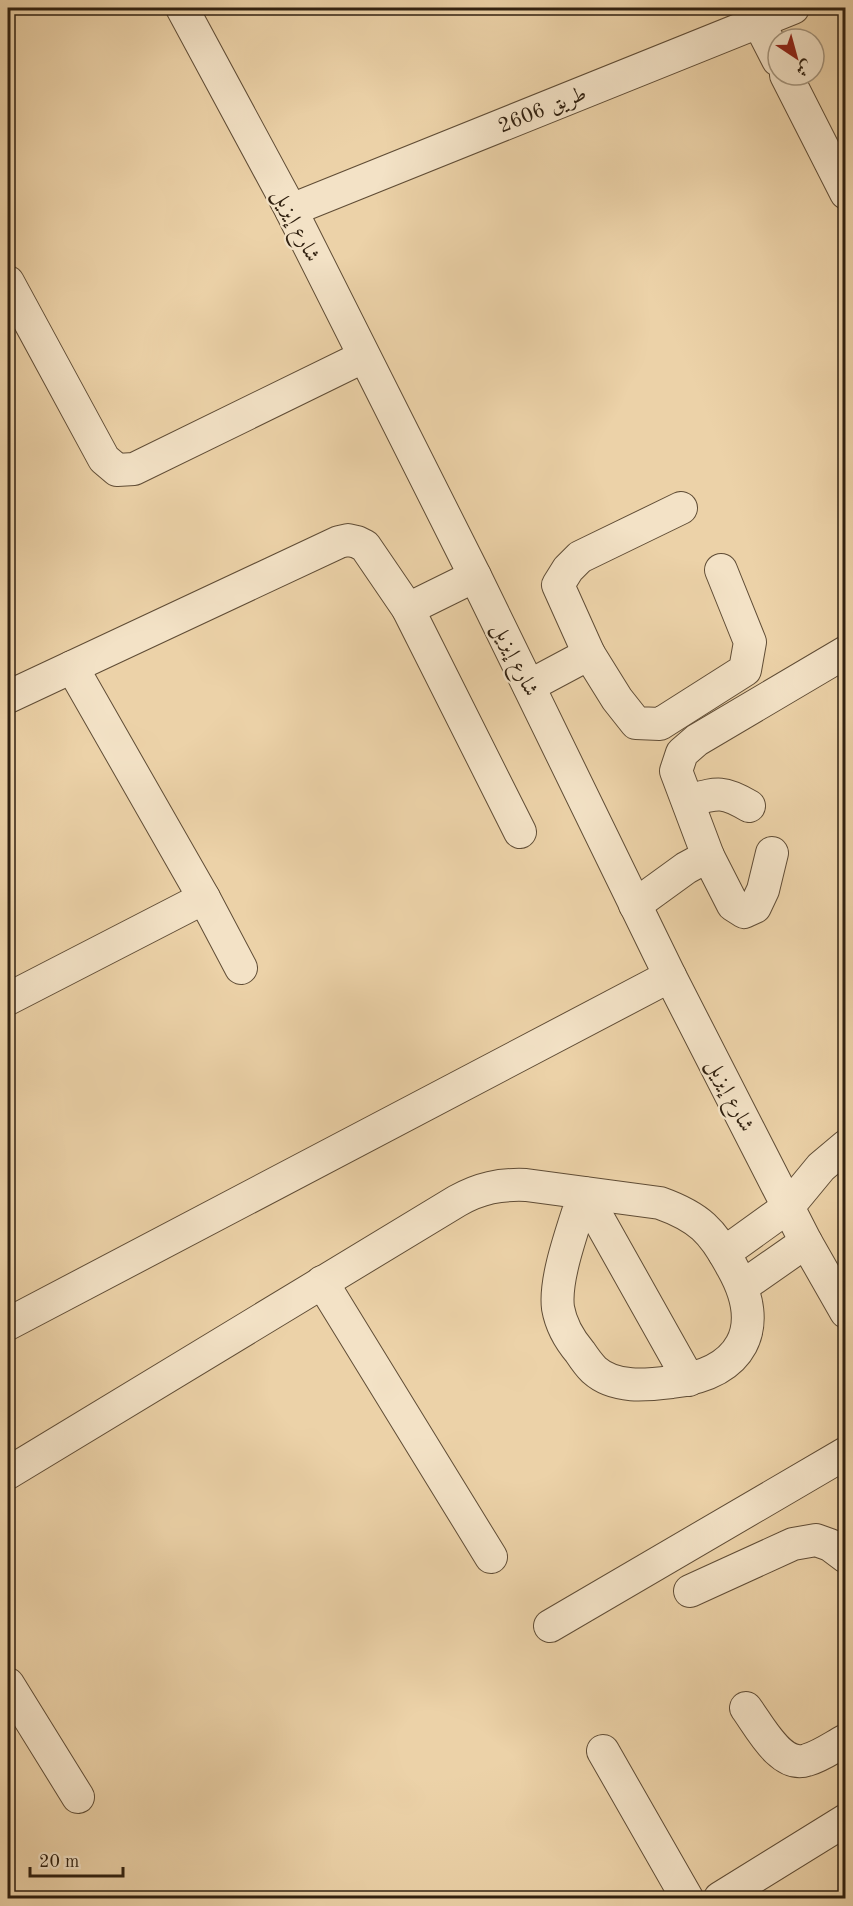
<svg xmlns="http://www.w3.org/2000/svg" width="853" height="1906" font-family="'Old Standard TT',Amiri,serif">
  <style>
    .lines { fill: none; stroke-linecap: round; stroke-linejoin: round }
    .minor-casing { stroke: #604d36; stroke-width: 34 }
    .minor { stroke: #f3e2c6; stroke-width: 32 }
    .labels { text-anchor: middle; stroke-width: 4.5; stroke-linejoin: round; paint-order: stroke }
    .street-label { font-size: 21px; fill: #312110; stroke: #f3e2c6 }
  </style>
  <rect width="100%" height="100%" fill="#ecd2a8"/>
  <filter id="stains"><feTurbulence type="fractalNoise" baseFrequency=".00333" numOctaves="4"/><feColorMatrix values="0 0 0 0 .2 0 0 0 0 .09 0 0 0 0 .02 0 0 0 .5 -.17"/></filter>
  <radialGradient id="worn" r=".72"><stop offset=".6" stop-color="#630" stop-opacity="0"/><stop offset="1" stop-color="#630" stop-opacity=".3"/></radialGradient>
  <g class="lines">
    <defs>
      <g id="minor">
        <path d="M182,8L291,210L475,576L670,976L806,1242L846,1312"/>
        <path d="M758,21L778,60"/>
        <path d="M786,75L846,193"/>
        <path d="M291,210L793,8"/>
        <path d="M8,282L104,459L117,470L134,469L363,357"/>
        <path d="M408,609L475,576"/>
        <path d="M589,654L558,585L568,569L580,557L681,508"/>
        <path d="M72,667L204,898L241,968"/>
        <path d="M529,686L589,654L617,699L636,723L660,724L745,670L750,642L721,570"/>
        <path d="M8,697L339,542L348,540L357,542L365,546L408,609L520,832"/>
        <path d="M688,801C717,793 722,790 749,806"/>
        <path d="M708,856L676,771L682,753L697,740L846,652"/>
        <path d="M635,905L686,868L708,856L733,905L744,912L755,907L763,890L772,853"/>
        <path d="M8,999L204,898"/>
        <path d="M584,1193L689,1380"/>
        <path d="M724,1253L788,1207L821,1167L846,1146"/>
        <path d="M322,1282L491,1557"/>
        <path d="M743,1286L806,1242"/>
        <path d="M8,1324L670,976"/>
        <path d="M8,1473L457,1201C480,1188 500,1184 526,1185L660,1203C699,1217 713,1231 732,1267C767,1329 742,1373 672,1382C647,1385 615,1389 594,1370C589,1365 584,1358 580,1352C569,1339 561,1325 558,1308C554,1277 575,1224 584,1193"/>
        <path d="M690,1591L793,1544L816,1540L830,1545L846,1557"/>
        <path d="M550,1626L846,1453"/>
        <path d="M8,1684L78,1797"/>
        <path d="M746,1708C760,1727 781,1769 807,1760C821,1756 833,1747 846,1740"/>
        <path d="M603,1751L687,1898"/>
        <path d="M720,1898L846,1820"/>
      </g>
    </defs>
    <use href="#minor" class="minor-casing"/>
    <use href="#minor" class="minor"/>
  </g>
  <g class="labels">
    <g class="street-label">
      <text transform="translate(542 109) rotate(-22)" y="7">طريق 2606</text>
      <text transform="translate(297 225) rotate(63)" y="7">شارع إيزيل</text>
      <text transform="translate(516 659) rotate(64)" y="7">شارع إيزيل</text>
      <text transform="translate(731 1095) rotate(63)" y="7">شارع إيزيل</text>
    </g>
  </g>
  <rect width="853" height="1906" fill="none" stroke="#ecd2a8" stroke-width="30"/>
  <rect x="9" y="9" width="835" height="1888" fill="none" stroke="#312110" stroke-width="3"/>
  <rect x="15" y="15" width="823" height="1876" fill="none" stroke="#312110" stroke-width="1.5"/>
  <g transform="translate(796 57) rotate(144)"><circle r="28" fill="#f3e2c6" stroke="#a5957d" stroke-width="1.5"/>
  <path d="M0-4.5L10 22L0 15L-10 22Z" fill="#8f2418"/>
  <text y="-9" font-size="16" font-weight="bold" text-anchor="middle" fill="#312110">ش</text>
  </g>
  <path d="M30 1867v9h93v-9" fill="none" stroke="#312110" stroke-width="3"/>
  <text x="39" y="1867" font-size="18" fill="#312110" stroke="#f3e2c6" stroke-width="4.5" paint-order="stroke">20 m</text>
  <rect width="100%" height="100%" filter="url(#stains)"/>
  <rect width="100%" height="100%" fill="url(#worn)"/>
</svg>
